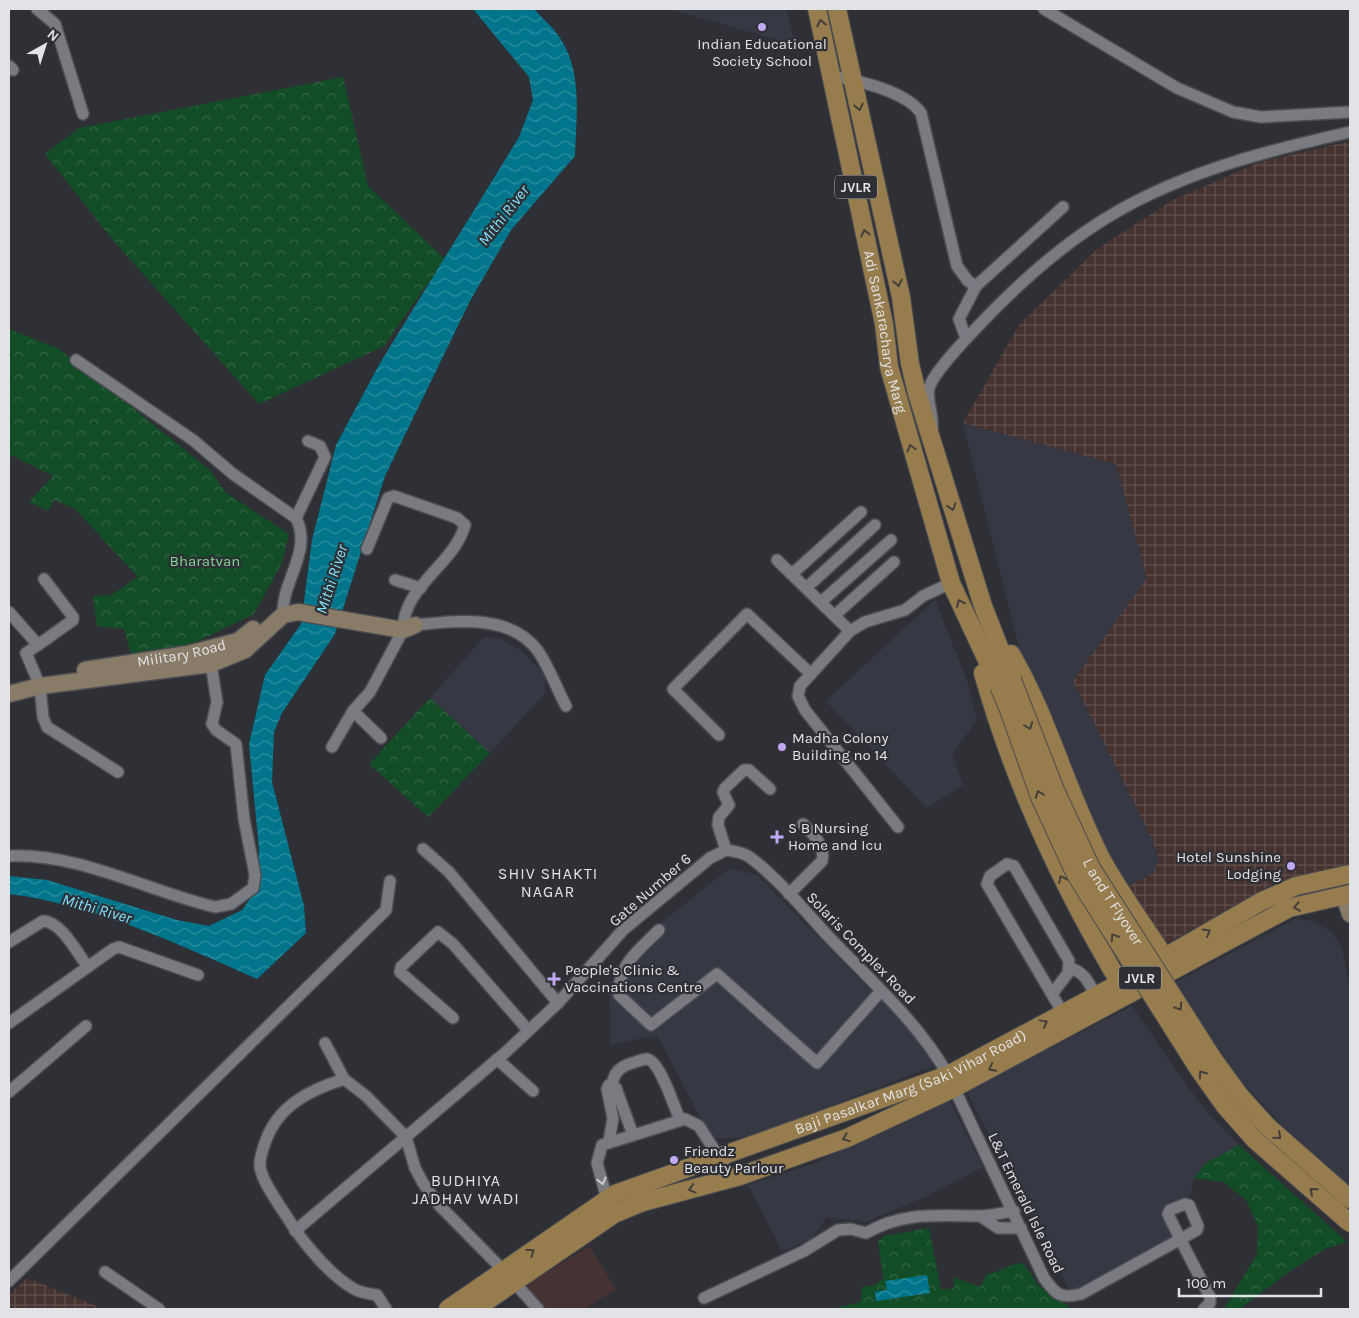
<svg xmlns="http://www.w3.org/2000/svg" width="1359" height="1318" font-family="Karla,sans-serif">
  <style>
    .built { fill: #363943 }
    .industrial { fill: url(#industrial-grid) }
    .medical { fill: #463232 }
    .park { fill: url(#park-crowns) }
    .water { fill: url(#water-waves) }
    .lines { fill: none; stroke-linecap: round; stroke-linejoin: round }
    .street-casing { stroke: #4c4d51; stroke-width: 14 }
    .secondary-casing { stroke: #4c4d51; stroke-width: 19 }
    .primary-casing { stroke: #4c4d51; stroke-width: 20 }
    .street { stroke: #797b81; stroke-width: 11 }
    .secondary { stroke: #887b68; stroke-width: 16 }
    .primary { stroke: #977c4e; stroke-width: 18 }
    .primary-bridge-casing { stroke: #4c4d51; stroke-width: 20; stroke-linecap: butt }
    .primary-bridge { stroke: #977c4e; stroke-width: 18 }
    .oneway { stroke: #433f3a }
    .oneway2 { stroke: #cdced2 }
    .poi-dot { fill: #c1a8f3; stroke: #2e3035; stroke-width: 2 }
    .labels { text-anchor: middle; stroke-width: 4.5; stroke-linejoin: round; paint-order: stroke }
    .shield { fill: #2e3035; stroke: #acadb1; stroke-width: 1 }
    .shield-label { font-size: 14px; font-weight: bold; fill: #e2e3e6 }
    .poi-label { font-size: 15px; fill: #e2e3e6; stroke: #2e3035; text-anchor: start }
    .street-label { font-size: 15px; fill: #e2e3e6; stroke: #2e3035 }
    .park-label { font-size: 15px; fill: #80d495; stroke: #2e3035 }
    .water-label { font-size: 16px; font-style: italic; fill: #82e3fc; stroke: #2e3035 }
    .neighbourhood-label { font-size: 16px; letter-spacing: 1px; fill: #e2e3e6; stroke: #2e3035 }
  </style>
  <defs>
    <pattern id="industrial-grid" width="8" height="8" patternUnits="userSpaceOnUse" patternTransform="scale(1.25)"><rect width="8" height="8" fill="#46322f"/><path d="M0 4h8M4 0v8" fill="none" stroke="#60504d"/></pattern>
    <pattern id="park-crowns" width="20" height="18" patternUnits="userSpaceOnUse" patternTransform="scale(1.25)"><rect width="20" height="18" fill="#124d27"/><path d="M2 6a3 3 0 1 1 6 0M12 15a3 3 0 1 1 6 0" fill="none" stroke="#346646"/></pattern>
    <pattern id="water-waves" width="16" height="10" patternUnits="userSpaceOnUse" patternTransform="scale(1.25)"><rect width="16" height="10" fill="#00758b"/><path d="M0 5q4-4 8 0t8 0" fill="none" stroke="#318fa1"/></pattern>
  </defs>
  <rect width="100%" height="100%" fill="#2e3035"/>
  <g class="built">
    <path d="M670,9H786L795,45Z"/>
    <path d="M963,423L1116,464L1147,578L1073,681L1152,839L1159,858L1153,873L1128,887L1091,818L1021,655Z"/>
    <path d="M935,600L967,681L977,720L952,754L963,785L927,808L826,701Z"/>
    <path d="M484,637L501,639L520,650L545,675V693L490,753L430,698Z"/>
    <path d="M730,868L757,875L910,1030L934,1066L747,1138H711L657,1035L610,1045V984L631,947Z"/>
    <path d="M1295,919L1313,921L1331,932L1342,948L1350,989V1189L1281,1124L1243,1083L1193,1012L1176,982Z"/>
    <path d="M1132,1006L1182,1079L1209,1114L1239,1145L1206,1163L1194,1178L1190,1196L1170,1207L1180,1233L1077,1292L1069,1289L966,1090Z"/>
    <path d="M948,1098L983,1167L927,1196L866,1222L827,1217L811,1240L782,1251L748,1185L818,1162Z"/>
  </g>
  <g class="industrial">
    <path d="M1350,141V864L1278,881L1164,945L1128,887L1153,873L1159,858L1152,839L1073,681L1147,578L1116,464L963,423L1019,325L1097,249L1173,200L1260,162Z"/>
    <path d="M27,1278L104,1309H9V1294Z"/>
  </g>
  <path class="medical" d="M589,1246L616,1289L584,1309H540L527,1285Z"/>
  <g class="park">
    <path d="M343,77L368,186L445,259L384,346L259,404L112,239L45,154L79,128Z"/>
    <path d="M9,329L59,349L210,470L225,492L289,534L282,563L254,614L182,649L133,660L124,629L97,626L93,596L111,595L138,577L75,509L54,500L48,511L29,502L53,476L9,454Z"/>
    <path d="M430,698L490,753L428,817L369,764Z"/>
    <path d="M1239,1145L1347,1242L1325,1249L1290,1271L1240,1309H1224L1257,1254L1258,1226L1246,1200L1223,1182L1194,1178L1206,1163Z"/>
    <path d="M929,1228L941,1290L954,1288V1277L980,1287L987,1274C1002,1272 1010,1263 1023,1263L1039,1286L1072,1309H831L861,1302L862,1287L875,1285L883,1278L878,1241L885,1236Z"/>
  </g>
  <g class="water">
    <path d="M473,9H534C542,18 553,27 560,38C583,72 576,117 575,156L511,230L470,301L385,476L335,634L282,713L274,732L272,782L304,906L306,933L257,979C178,944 95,905 9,894V876L47,880L177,920L209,926L242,910L258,887L259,849L249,744L265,675L301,624L312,540L336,445L380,363L519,137L533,100L529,77Z"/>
    <path d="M927,1275L930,1293L876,1301L875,1292L887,1290L885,1281Z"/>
  </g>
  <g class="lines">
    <defs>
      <g id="street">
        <path d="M37,9L55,24L83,114"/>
        <path d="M1044,9L1177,88L1233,112L1261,117L1350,112"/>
        <path d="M9,66L13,70"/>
        <path d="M833,76C859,81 906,91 921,113L957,266L968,281L976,286L1063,207"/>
        <path d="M966,338L959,319L976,286"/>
        <path d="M76,360L193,440L233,474L296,518C313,551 281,582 283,615"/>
        <path d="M932,429C934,416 926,400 929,388C934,371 968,337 981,323C1021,281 1067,240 1118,211C1190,170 1270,150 1350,132"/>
        <path d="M296,518L325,457L320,446L308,441"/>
        <path d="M777,560L850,631"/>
        <path d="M792,574L861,512"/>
        <path d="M395,580L421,588"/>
        <path d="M806,588L875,525"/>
        <path d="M821,602L891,540"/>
        <path d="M9,612L38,645L26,653L40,686L43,717L47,727L118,772"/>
        <path d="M835,615L894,562"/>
        <path d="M415,625C456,621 510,613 538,651C549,667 557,689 566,706"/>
        <path d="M38,645L73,620V617L44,579"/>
        <path d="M353,711L381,738"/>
        <path d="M719,735L673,689L747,614L811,674"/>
        <path d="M332,747L353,711L370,692L403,630C403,586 454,565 465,525L457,518L394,496L388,498L367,549"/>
        <path d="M898,827L805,710L798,696L800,686L850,631L865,622L905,610L923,596L951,583"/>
        <path d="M423,849L449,872L558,1003"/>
        <path d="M726,850C734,851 741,852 748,856C775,875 806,912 829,937C871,981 918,1022 948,1075L1044,1278C1056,1295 1061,1299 1081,1294L1197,1230L1198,1226L1189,1205L1185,1204L1170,1210L1168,1214C1181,1242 1196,1269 1210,1297V1303L1204,1309"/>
        <path d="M726,850L718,825L719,817L729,805L723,792L725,788L744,770H749L770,789"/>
        <path d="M9,856C80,853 147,891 215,907L231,904L253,888L255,875L244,819L236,744L216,730L212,724L217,702L211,664"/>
        <path d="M789,894L822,861C826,846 813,834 803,824"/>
        <path d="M659,930C639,950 618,964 619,995L651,1025L717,974L817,1063L881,991"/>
        <path d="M9,942L43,921C62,922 77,953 88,967"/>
        <path d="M1069,968C1084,971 1089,983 1096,996"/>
        <path d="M1052,994L1068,973L1069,961L1014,866L1007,864L990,876L987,884L1063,1013"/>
        <path d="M453,1018L400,972L401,967L438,932L453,944L528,1030"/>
        <path d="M9,1023L113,949L119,947L198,975"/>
        <path d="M325,1043L344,1079"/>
        <path d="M497,1059L533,1091"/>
        <path d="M612,1085C614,1073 619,1067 632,1063C636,1062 643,1059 647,1059C660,1061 675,1109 680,1120"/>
        <path d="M9,1092L86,1026"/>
        <path d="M609,1141L613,1118L607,1089L609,1085L616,1088L633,1135"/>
        <path d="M607,1199L597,1163L602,1145L685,1119L699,1126L732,1178"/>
        <path d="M980,1216L998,1228H1021"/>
        <path d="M295,1231L507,1051L558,1003L623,930L710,858L726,850"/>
        <path d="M105,1272L159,1309"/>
        <path d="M9,1281L386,910L390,881"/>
        <path d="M704,1298L804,1251L838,1230L851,1229L866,1233C904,1211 938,1216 979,1216C990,1216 1002,1213 1014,1211"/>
        <path d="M386,1309L377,1295C370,1294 361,1293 354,1289C331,1276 303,1243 289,1220C281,1207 261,1181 260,1166C259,1158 263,1149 266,1140C279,1105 310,1090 344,1079L366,1096L406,1137L415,1168L423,1183L439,1205L504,1271L538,1309"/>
      </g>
      <g id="secondary">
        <path id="s1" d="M85,670L188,654L238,641L253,629"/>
        <path d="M9,694L40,686L211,664L245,650L283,615L298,612L403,630L415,625"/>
        <path d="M1344,895L1350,914"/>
      </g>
      <g id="primary">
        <path id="s2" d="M817,9L884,324L889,367L951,583L999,686"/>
        <path d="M837,9L901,297L910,364L917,393L983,606L1012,680"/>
        <path d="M1011,654C1049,719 1067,793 1102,860C1122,897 1148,930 1170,966"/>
        <path d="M983,673C1015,786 1065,893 1126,993"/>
        <path id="s3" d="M448,1309L615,1194L948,1075L1120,983L1262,901L1296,886L1350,874"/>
        <path d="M475,1309L614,1214L643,1202L740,1176L847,1138L954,1088L1289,908L1350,894"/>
      </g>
    </defs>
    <use href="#street" class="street-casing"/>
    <use href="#secondary" class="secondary-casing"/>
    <use href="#primary" class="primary-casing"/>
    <use href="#street" class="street"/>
    <use href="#secondary" class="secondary"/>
    <use href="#primary" class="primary"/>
    <defs>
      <g id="primary-bridge">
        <path id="s4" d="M1012,680L1055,790L1091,868L1213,1059L1240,1096L1267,1126L1350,1199"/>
        <path d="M999,686L1009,710L1040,797L1076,875L1198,1068L1225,1106L1255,1140L1350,1223"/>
      </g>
    </defs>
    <use href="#primary-bridge" class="primary-bridge-casing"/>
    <use href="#primary-bridge" class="primary-bridge"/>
  </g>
  <defs><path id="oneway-chevron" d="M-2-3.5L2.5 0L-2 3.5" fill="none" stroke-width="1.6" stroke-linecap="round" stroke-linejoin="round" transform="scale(1.25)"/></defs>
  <g class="oneway">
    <use href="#oneway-chevron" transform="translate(821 23) rotate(-103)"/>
    <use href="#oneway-chevron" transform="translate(859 107) rotate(78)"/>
    <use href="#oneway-chevron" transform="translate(865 233) rotate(-102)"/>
    <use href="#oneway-chevron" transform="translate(898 283) rotate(78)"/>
    <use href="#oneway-chevron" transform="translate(911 448) rotate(-106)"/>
    <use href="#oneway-chevron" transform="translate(952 507) rotate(73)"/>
    <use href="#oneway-chevron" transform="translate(960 603) rotate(-115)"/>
    <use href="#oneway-chevron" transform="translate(1029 726) rotate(69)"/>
    <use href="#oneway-chevron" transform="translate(1039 794) rotate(-111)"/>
    <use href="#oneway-chevron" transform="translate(1062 879) rotate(-116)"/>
    <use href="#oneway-chevron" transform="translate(1297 907) rotate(169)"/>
    <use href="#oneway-chevron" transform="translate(1207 932) rotate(-30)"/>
    <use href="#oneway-chevron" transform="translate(1114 937) rotate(-123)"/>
    <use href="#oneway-chevron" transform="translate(1179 1007) rotate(57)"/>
    <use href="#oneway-chevron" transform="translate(1044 1023) rotate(-29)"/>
    <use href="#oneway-chevron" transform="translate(992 1068) rotate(152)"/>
    <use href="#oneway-chevron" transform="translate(1202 1074) rotate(-125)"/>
    <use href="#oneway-chevron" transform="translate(1278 1136) rotate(41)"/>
    <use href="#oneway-chevron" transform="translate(846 1138) rotate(158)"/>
    <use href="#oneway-chevron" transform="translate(692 1189) rotate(165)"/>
    <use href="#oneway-chevron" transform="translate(1313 1191) rotate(-139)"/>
    <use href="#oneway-chevron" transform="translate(531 1252) rotate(-35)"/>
  </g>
  <use class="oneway2" href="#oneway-chevron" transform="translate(602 1181) rotate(75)"/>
  <g class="poi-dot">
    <circle cx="762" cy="27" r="5"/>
    <circle cx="782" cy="747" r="5"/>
    <path d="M774.5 829.5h5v5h5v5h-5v5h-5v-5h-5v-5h5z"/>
    <circle cx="1291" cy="866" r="5"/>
    <path d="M551.5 971.5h5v5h5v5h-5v5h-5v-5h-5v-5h5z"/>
    <circle cx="674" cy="1160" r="5"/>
  </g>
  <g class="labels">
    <g class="shield">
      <rect x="835" y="175.5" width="42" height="23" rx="4"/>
      <rect x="1119" y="966.5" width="42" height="23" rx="4"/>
    </g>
    <g class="shield-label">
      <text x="856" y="192">JVLR</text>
      <text x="1140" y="983">JVLR</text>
    </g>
    <g class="poi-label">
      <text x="762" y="49" text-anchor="middle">Indian Educational<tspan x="762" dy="17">Society School</tspan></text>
      <text x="792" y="743">Madha Colony<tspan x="792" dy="17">Building no 14</tspan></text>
      <text x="788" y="833">S B Nursing<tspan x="788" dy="17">Home and Icu</tspan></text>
      <text x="1281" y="862" text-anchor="end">Hotel Sunshine<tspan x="1281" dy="17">Lodging</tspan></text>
      <text x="565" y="975">People's Clinic &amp;<tspan x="565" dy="17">Vaccinations Centre</tspan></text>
      <text x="684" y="1156">Friendz<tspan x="684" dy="17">Beauty Parlour</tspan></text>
    </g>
    <g class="street-label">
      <text dy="5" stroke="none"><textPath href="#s2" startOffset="330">Adi Sankaracharya Marg</textPath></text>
      <text dy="5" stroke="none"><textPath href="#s1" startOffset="98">Military Road</textPath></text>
      <text transform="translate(650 890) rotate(-41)" y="5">Gate Number 6</text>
      <text dy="5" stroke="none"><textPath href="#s4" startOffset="244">L and T Flyover</textPath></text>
      <text transform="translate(861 948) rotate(46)" y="5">Solaris Complex Road</text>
      <text dy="5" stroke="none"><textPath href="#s3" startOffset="519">Baji Pasalkar Marg (Saki Vihar Road)</textPath></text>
      <text transform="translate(1026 1203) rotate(64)" y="5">L&amp;T Emerald Isle Road</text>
    </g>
    <g class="park-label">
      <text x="205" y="566">Bharatvan</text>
    </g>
    <g class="water-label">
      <text transform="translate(503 215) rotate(-52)" y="6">Mithi River</text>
      <text transform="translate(331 579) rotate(-72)" y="6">Mithi River</text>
      <text transform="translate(97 908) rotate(16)" y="6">Mithi River</text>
    </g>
    <g class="neighbourhood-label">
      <text x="548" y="879">SHIV SHAKTI<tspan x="548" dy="18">NAGAR</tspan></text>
      <text x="466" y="1186">BUDHIYA<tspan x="466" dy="18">JADHAV WADI</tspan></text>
    </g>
  </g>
  <rect width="1359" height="1318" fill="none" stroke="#e2e3e6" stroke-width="20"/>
  <g transform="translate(45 45) rotate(39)" stroke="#2e3035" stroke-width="4" paint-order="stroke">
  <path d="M0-4L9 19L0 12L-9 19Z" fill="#e2e3e6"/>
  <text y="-8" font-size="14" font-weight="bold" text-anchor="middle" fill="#e2e3e6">N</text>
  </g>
  <path d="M1179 1288v8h142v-8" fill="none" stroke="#e2e3e6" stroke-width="2.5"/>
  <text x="1186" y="1288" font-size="15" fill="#e2e3e6" stroke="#2e3035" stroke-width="4" paint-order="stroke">100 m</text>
</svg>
